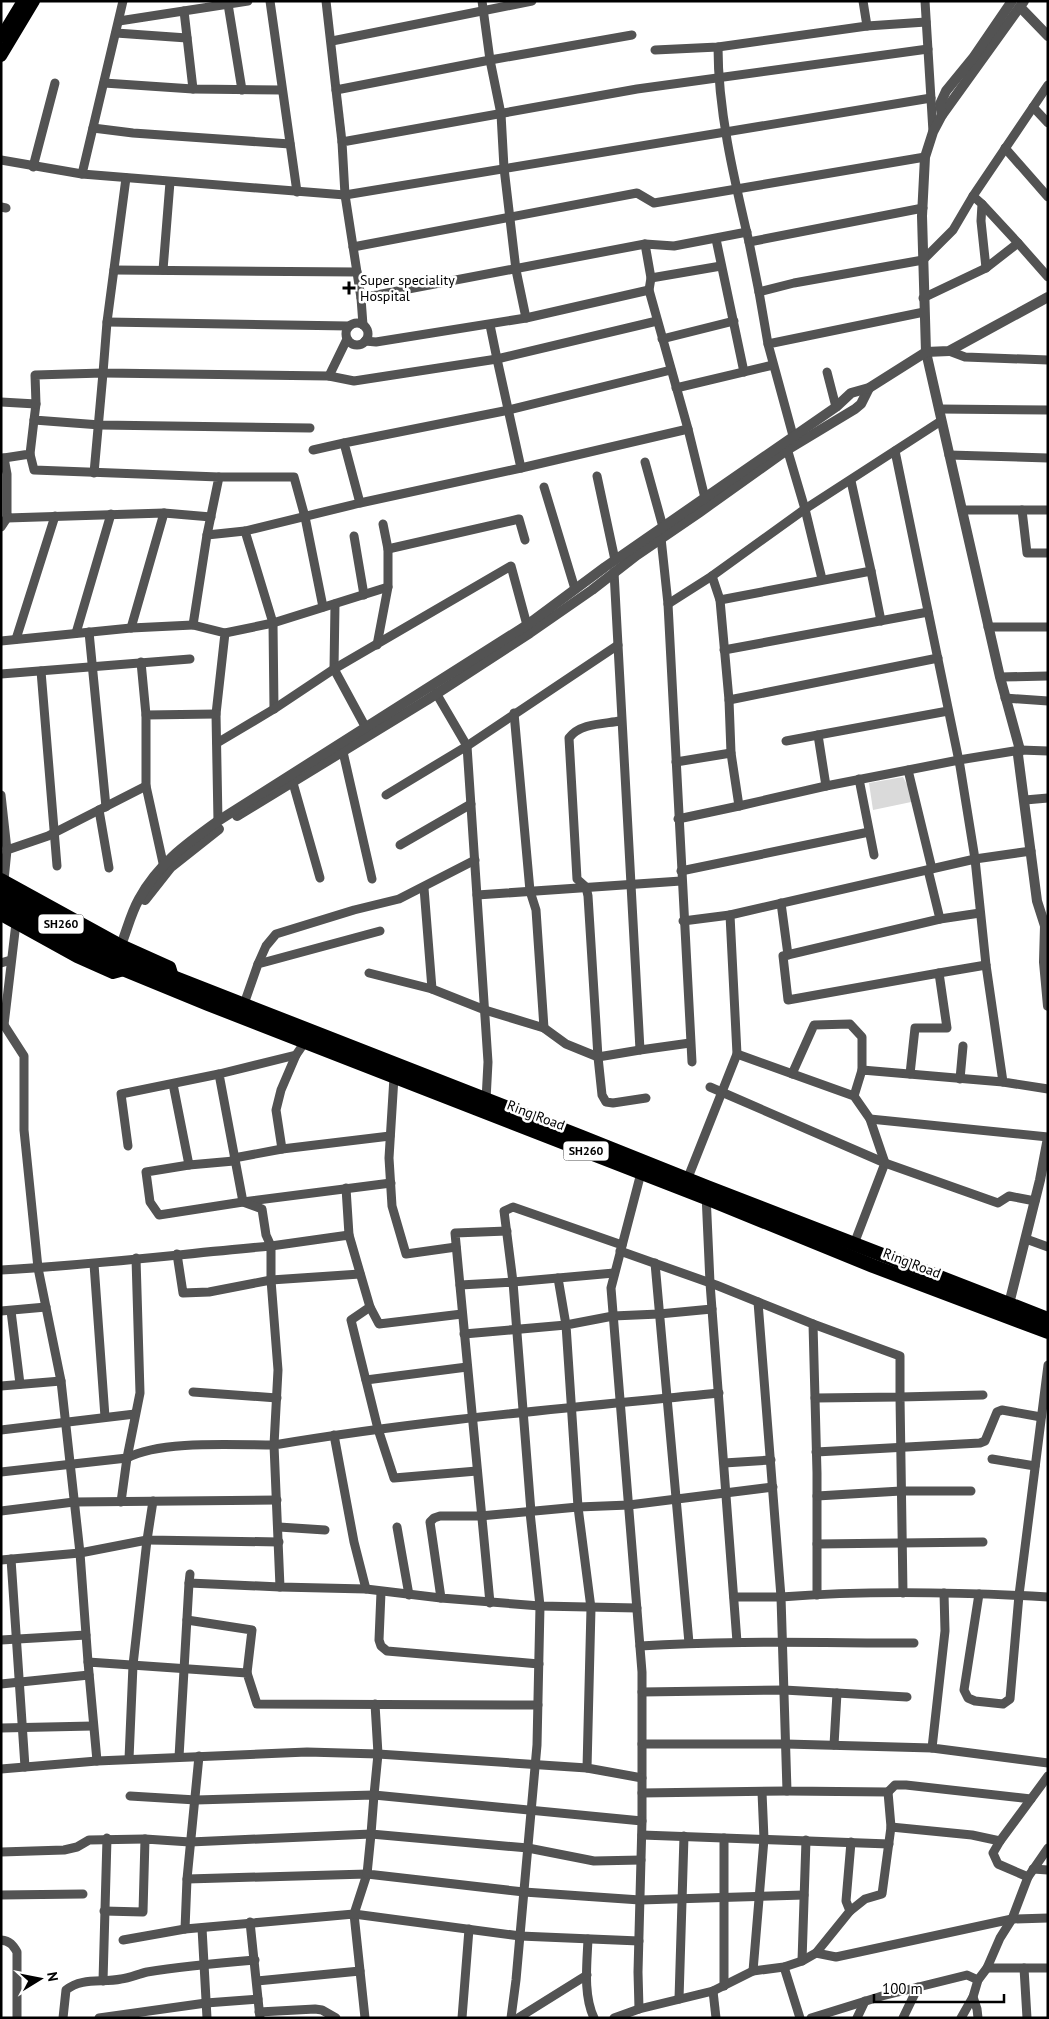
<svg xmlns="http://www.w3.org/2000/svg" width="1049" height="2019" font-family="'PT Sans',sans-serif">
  <style>
    .green { fill: #dadada }
    .lines { fill: none; stroke-linecap: round; stroke-linejoin: round }
    .minor { stroke: #535353; stroke-width: 9 }
    .tertiary { stroke: #535353; stroke-width: 10 }
    .primary { stroke: #000; stroke-width: 12 }
    .trunk { stroke: #000; stroke-width: 14 }
    .poi-dot { fill: #000; stroke: #fff; stroke-width: 2 }
    .labels { text-anchor: middle; stroke-width: 5; stroke-linejoin: round; paint-order: stroke }
    .shield { fill: #fff; stroke: #4c4c4c; stroke-width: 1 }
    .shield-label { font-size: 12px; font-weight: bold; fill: #000 }
    .poi-label { font-size: 14px; fill: #000; stroke: #fff; text-anchor: start }
    .street-label { font-size: 14px; fill: #000; stroke: #fff }
  </style>
  <rect width="100%" height="100%" fill="#fff"/>
  <path class="green" d="M903,777L916,801L873,810L869,783Z"/>
  <g class="lines">
    <g class="minor">
      <path d="M123,1L82,174L345,195L931,98"/>
      <path d="M270,1L297,192"/>
      <path d="M326,1L336,90L490,60L632,35"/>
      <path d="M925,1L933,132"/>
      <path d="M228,4L242,90"/>
      <path d="M184,11L193,89"/>
      <path d="M119,21L248,1"/>
      <path d="M867,26L926,22"/>
      <path d="M116,33L187,38"/>
      <path d="M332,41L532,1"/>
      <path d="M718,47C718,112 734,178 749,242L923,208"/>
      <path d="M655,50L718,47L867,26L863,1"/>
      <path d="M104,83L193,89L281,90"/>
      <path d="M336,90L342,142"/>
      <path d="M1033,107L1048,123"/>
      <path d="M93,128L133,133L290,144"/>
      <path d="M1005,148L1048,197"/>
      <path d="M1,160L82,174"/>
      <path d="M33,167L55,83"/>
      <path d="M126,178L107,322L103,373L329,376"/>
      <path d="M973,196L982,204L981,221L986,268L1018,243L1048,277"/>
      <path d="M982,204L1018,243"/>
      <path d="M1,207L6,208"/>
      <path d="M716,239L744,372"/>
      <path d="M749,242L759,292L794,283L923,260L953,230L973,196L1048,85"/>
      <path d="M645,244L651,278L649,290L688,429"/>
      <path d="M353,247L637,193L654,203L925,157"/>
      <path d="M114,270L357,272"/>
      <path d="M163,270L170,182"/>
      <path d="M651,278L721,266"/>
      <path d="M759,292L768,344"/>
      <path d="M361,298L645,244L674,246L747,232"/>
      <path d="M923,298L986,268"/>
      <path d="M526,318L649,290"/>
      <path d="M107,322L349,326"/>
      <circle cx="357" cy="334" r="11"/>
      <path d="M363,325L361,298L345,195L342,142L637,89L928,49"/>
      <path d="M490,325L497,359L657,321"/>
      <path d="M662,339L734,321"/>
      <path d="M365,341L376,342L526,318L516,270L504,168L501,114L490,60L482,1"/>
      <path d="M949,351L965,357L1048,360"/>
      <path d="M827,372L836,407"/>
      <path d="M676,388L773,365"/>
      <path d="M1,402L36,404L34,420L100,425L310,428"/>
      <path d="M36,404L35,375L103,373L94,473"/>
      <path d="M939,409L1048,410"/>
      <path d="M795,443L768,344L924,312"/>
      <path d="M786,445L805,509L822,579"/>
      <path d="M313,450L344,443"/>
      <path d="M895,451L960,766L975,859L986,965L1003,1082L1048,1089"/>
      <path d="M30,454L34,470L219,477L207,535"/>
      <path d="M949,455L1048,458"/>
      <path d="M1,458H4L7,474V518L164,513L131,628"/>
      <path d="M4,458L30,454L34,420"/>
      <path d="M645,462L663,527"/>
      <path d="M521,468L688,429L705,498"/>
      <path d="M597,476L615,560"/>
      <path d="M219,477H294L305,517L323,607"/>
      <path d="M544,487L575,589"/>
      <path d="M360,503L344,443L509,410L671,370"/>
      <path d="M962,510H1048"/>
      <path d="M1022,510L1027,553H1048"/>
      <path d="M164,513L211,517"/>
      <path d="M383,524L388,549L519,519L525,540"/>
      <path d="M1,527L7,518"/>
      <path d="M245,531L273,623L274,709"/>
      <path d="M354,536L364,595"/>
      <path d="M661,538L668,604L692,1062"/>
      <path d="M871,571L881,621"/>
      <path d="M614,572L640,1050L690,1043"/>
      <path d="M712,576L720,600L729,700L938,658"/>
      <path d="M720,600L871,571L851,481"/>
      <path d="M335,604L334,669L366,728"/>
      <path d="M668,604L712,576L805,509L941,421"/>
      <path d="M988,627H1048"/>
      <path d="M89,632L106,807"/>
      <path d="M76,633L111,514"/>
      <path d="M225,633L273,623L388,587"/>
      <path d="M16,639L55,516"/>
      <path d="M1,641L131,628L193,625"/>
      <path d="M377,645L388,587V549"/>
      <path d="M724,650L928,612"/>
      <path d="M141,662L146,715"/>
      <path d="M41,671L57,866"/>
      <path d="M1,674L190,659"/>
      <path d="M1000,677L1048,676"/>
      <path d="M436,693L467,746L488,1062L486,1100"/>
      <path d="M1005,698L1048,701"/>
      <path d="M729,700L731,753"/>
      <path d="M948,711L818,735L826,786L959,760L1020,750L1048,751"/>
      <path d="M620,721C604,724 580,723 569,738L577,879L586,887L588,896L598,1057L602,1095L606,1102L613,1103L646,1098"/>
      <path d="M786,741L818,735"/>
      <path d="M217,743L274,709L334,669L511,566L527,625"/>
      <path d="M343,752L372,879"/>
      <path d="M676,762L731,753L739,806L678,819"/>
      <path d="M908,770L932,869"/>
      <path d="M859,779L874,855"/>
      <path d="M293,783L320,878"/>
      <path d="M1,795L7,850"/>
      <path d="M386,795L467,746L618,645"/>
      <path d="M1025,800L1048,798"/>
      <path d="M739,806L826,786"/>
      <path d="M99,810L109,868"/>
      <path d="M218,821L216,714L225,633L193,625L207,535L245,531L360,503L521,468L497,359L354,381L329,376L347,339"/>
      <path d="M400,845L471,804"/>
      <path d="M163,863L146,786V715L216,714"/>
      <path d="M681,871L869,832"/>
      <path d="M4,880L7,850L48,836L146,786"/>
      <path d="M424,888L432,989"/>
      <path d="M477,895L681,881"/>
      <path d="M781,903L788,955"/>
      <path d="M940,919L980,913"/>
      <path d="M683,921L730,915"/>
      <path d="M1,963L11,960"/>
      <path d="M258,964L266,946L276,934L354,910L399,899L475,860"/>
      <path d="M369,973L432,989L485,1010L544,1028L536,910L530,891L514,713"/>
      <path d="M939,973L986,965"/>
      <path d="M244,1004L258,964L380,931"/>
      <path d="M4,1025L16,923"/>
      <path d="M1,1026L4,1025L24,1056V1130L38,1268L61,1381L80,1553L88,1662"/>
      <path d="M544,1028L566,1044L598,1057L640,1050"/>
      <path d="M307,1039L296,1055L219,1074L243,1202L391,1183"/>
      <path d="M737,1054L854,1096L870,1119L885,1163L854,1244"/>
      <path d="M792,1074L814,1025L850,1024L862,1037V1070"/>
      <path d="M910,1074L915,1028H947L939,973L788,1000L783,956L940,919L928,870"/>
      <path d="M394,1077L389,1158L392,1206L406,1254L456,1247"/>
      <path d="M960,1079L963,1046"/>
      <path d="M173,1084L189,1165L234,1161"/>
      <path d="M710,1087L885,1163L998,1203L1009,1196L1035,1201"/>
      <path d="M854,1096L862,1070L1003,1082"/>
      <path d="M870,1119L1048,1137"/>
      <path d="M128,1146L121,1094L219,1074"/>
      <path d="M282,1149L276,1110L281,1090L296,1055"/>
      <path d="M234,1158L282,1149L390,1136"/>
      <path d="M189,1165L146,1172L150,1202L159,1215L243,1202L262,1209L266,1235L271,1246L349,1235L370,1307L351,1320L378,1429L394,1478L477,1471"/>
      <path d="M641,1173L611,1288L642,1672V1821L638,1972L639,2009L713,1991L753,1971L784,1967L802,1961L816,1953L850,1911L865,1899L882,1894L891,1827L972,1835L1000,1841L993,1853L998,1864L1028,1877"/>
      <path d="M687,1180L737,1054L730,915L975,859L1031,851"/>
      <path d="M346,1188L349,1235"/>
      <path d="M706,1194L710,1283L737,1642"/>
      <path d="M1026,1239L1048,1247"/>
      <path d="M620,1251L716,1285L813,1324L817,1473V1595"/>
      <path d="M177,1254L183,1293L209,1292L271,1280L360,1274"/>
      <path d="M655,1263L689,1643"/>
      <path d="M94,1264L105,1417"/>
      <path d="M1,1270C92,1265 181,1254 271,1246V1280L278,1370L274,1445C235,1445 160,1440 127,1458L1,1472"/>
      <path d="M614,1273L513,1282L504,1211L513,1207L622,1245"/>
      <path d="M460,1285L513,1282L531,1512"/>
      <path d="M370,1307L379,1324L462,1314"/>
      <path d="M1,1311L46,1307"/>
      <path d="M11,1311L20,1384"/>
      <path d="M813,1324L900,1356V1397L815,1398"/>
      <path d="M464,1334L566,1325L558,1278"/>
      <path d="M366,1380L467,1367"/>
      <path d="M1,1386L61,1381"/>
      <path d="M193,1392L277,1398"/>
      <path d="M1,1430L135,1414"/>
      <path d="M334,1435L354,1542L366,1589"/>
      <path d="M816,1452L980,1443L985,1441L997,1412L1002,1410L1041,1417"/>
      <path d="M992,1459L1035,1466"/>
      <path d="M724,1463L771,1460"/>
      <path d="M817,1496L901,1491H971"/>
      <path d="M153,1501L147,1540L279,1542"/>
      <path d="M121,1502L127,1458L140,1393L136,1258"/>
      <path d="M1,1511L74,1502L277,1500"/>
      <path d="M279,1527L325,1530"/>
      <path d="M397,1527L409,1595"/>
      <path d="M817,1544L983,1542"/>
      <path d="M11,1559L25,1767"/>
      <path d="M1,1560L80,1553L147,1540L133,1665L129,1759"/>
      <path d="M190,1574L189,1583L280,1587"/>
      <path d="M381,1592L379,1640L381,1646L387,1651L539,1664"/>
      <path d="M903,1593L900,1397L983,1395"/>
      <path d="M944,1593L945,1631L932,1748L1048,1763"/>
      <path d="M979,1594L964,1690L968,1698L975,1701L1003,1704L1010,1699L1019,1595L1048,1365"/>
      <path d="M734,1597H781L758,1302"/>
      <path d="M441,1598L366,1589L280,1587L274,1445C422,1420 570,1408 719,1393"/>
      <path d="M490,1603L455,1233L507,1231"/>
      <path d="M637,1608L540,1606L441,1598L430,1522L434,1518L440,1516H480L578,1507L629,1505L773,1487"/>
      <path d="M187,1620L252,1630L247,1673"/>
      <path d="M1,1640L86,1635"/>
      <path d="M640,1646C731,1640 823,1643 914,1643"/>
      <path d="M1,1684L89,1675"/>
      <path d="M642,1692L784,1690L907,1697"/>
      <path d="M375,1704L378,1754L374,1795L642,1821"/>
      <path d="M538,1705L257,1704L247,1673L88,1662L97,1761L307,1752L378,1754L587,1768"/>
      <path d="M1,1728L93,1726"/>
      <path d="M642,1744H786L932,1748"/>
      <path d="M834,1745L837,1693"/>
      <path d="M199,1756L187,1879L185,1929L354,1914L365,2018"/>
      <path d="M179,1757L189,1583"/>
      <path d="M1,1769L97,1761"/>
      <path d="M642,1778L587,1768L591,1608L578,1507L566,1325L613,1316L659,1314L712,1309"/>
      <path d="M888,1792L895,1785H906L1031,1799"/>
      <path d="M642,1793L787,1791"/>
      <path d="M130,1796L196,1800L374,1795L371,1834L528,1848L594,1861L641,1860"/>
      <path d="M891,1827L888,1792L787,1791L781,1597C870,1590 959,1592 1048,1597"/>
      <path d="M642,1835L889,1844"/>
      <path d="M1000,1841L1048,1776"/>
      <path d="M1,1852L64,1850L77,1847L89,1840L145,1839"/>
      <path d="M1033,1869L1048,1870"/>
      <path d="M187,1879L367,1874L354,1914L520,1936L639,1941"/>
      <path d="M1,1895L83,1894"/>
      <path d="M104,1911L143,1912L145,1839L190,1842L371,1834L367,1874L524,1892L640,1900L804,1895"/>
      <path d="M850,1911L846,1901L851,1842"/>
      <path d="M250,1922L260,2018"/>
      <path d="M202,1928L207,2018"/>
      <path d="M588,1939C587,1964 583,1995 594,2018"/>
      <path d="M1,1940C10,1941 13,1945 17,1952V2018"/>
      <path d="M123,1940L185,1929"/>
      <path d="M816,1953L836,1957L1012,1919L1048,1918"/>
      <path d="M802,1961L806,1840"/>
      <path d="M784,1967L800,2018"/>
      <path d="M987,1968H1048"/>
      <path d="M1024,1968L1027,2018"/>
      <path d="M753,1971L764,1839L762,1792"/>
      <path d="M103,1981L107,1838"/>
      <path d="M257,1981L360,1971"/>
      <path d="M724,1986V1838"/>
      <path d="M713,1991L716,2018"/>
      <path d="M973,1997L977,2009L978,2018"/>
      <path d="M679,1999L684,1836"/>
      <path d="M259,2012L315,2009L322,2010L336,2018"/>
      <path d="M63,2018L66,1990C82,1977 102,1983 121,1979C130,1978 138,1974 147,1972C183,1966 219,1963 255,1960"/>
      <path d="M99,2018L206,2003L258,1999"/>
      <path d="M462,2018L469,1929"/>
      <path d="M511,2018L516,1980L537,1745L540,1606L530,1512"/>
      <path d="M518,2018L587,1975"/>
      <path d="M614,2018L639,2009"/>
      <path d="M811,2018L882,1996L967,1975L978,1980"/>
      <path d="M857,2018L865,2001"/>
      <path d="M903,2018L918,1987"/>
      <path d="M961,2018L973,1997L978,1980L987,1968L1000,1938L1012,1919L1028,1877L1048,1848"/>
    </g>
    <g class="tertiary">
      <path d="M1024,1L942,115L933,132L925,157L922,216L926,352L1000,677L1020,750L1018,755L1037,901L1045,926L1044,962L1048,1006"/>
      <path d="M1020,7L1048,36"/>
      <path d="M942,115L940,104L946,91L973,58L1012,1"/>
      <path d="M237,816L427,700L530,633L592,590L637,555L700,512L787,450L855,409L861,404L869,388"/>
      <path d="M145,900L171,867L219,829"/>
      <path d="M121,945C127,930 131,913 139,899C158,864 186,844 218,821L527,625L605,567L836,407L851,393L869,388L926,352L949,351L1048,297"/>
      <path d="M1009,1304L1040,1180L1048,1138"/>
    </g>
    <g class="primary">
      <path d="M1,37L23,1"/>
      <path d="M1,56L34,1"/>
      <path d="M1,879L121,945L170,967L173,977"/>
      <path d="M1,915L77,957L113,973L124,970"/>
    </g>
    <g class="trunk">
      <path d="M1,891L115,952L173,977L582,1137L707,1187L1048,1319"/>
      <path d="M1,904L113,965L208,1004L706,1198L873,1266L1048,1332"/>
    </g>
  </g>
  <path class="poi-dot" d="M346.5 280.5h5v5h5v5h-5v5h-5v-5h-5v-5h5z"/>
  <g class="labels">
    <g class="shield">
      <rect x="38.5" y="914.5" width="45" height="19" rx="4"/>
      <rect x="563.5" y="1141.5" width="45" height="19" rx="4"/>
    </g>
    <g class="shield-label">
      <text x="61" y="928">SH260</text>
      <text x="586" y="1155">SH260</text>
    </g>
    <g class="poi-label">
      <text x="360" y="285">Super speciality<tspan x="360" dy="16">Hospital</tspan></text>
    </g>
    <g class="street-label">
      <text transform="translate(536 1115) rotate(21)" y="5">Ring Road</text>
      <text transform="translate(912 1263) rotate(21)" y="5">Ring Road</text>
    </g>
  </g>
  <rect width="1049" height="2019" fill="none" stroke="#000000" stroke-width="5"/>
  <g transform="translate(40 1979) rotate(80)" stroke="#ffffff" stroke-width="4" paint-order="stroke">
  <path d="M0-4L9 19L0 12L-9 19Z" fill="#000000"/>
  <text y="-8" font-size="14" font-weight="bold" text-anchor="middle" fill="#000000">N</text>
  </g>
  <path d="M874 1994v8h130v-8" fill="none" stroke="#000000" stroke-width="2.5"/>
  <text x="882" y="1994" font-size="15" fill="#000000" stroke="#ffffff" stroke-width="4" paint-order="stroke">100 m</text>
</svg>
